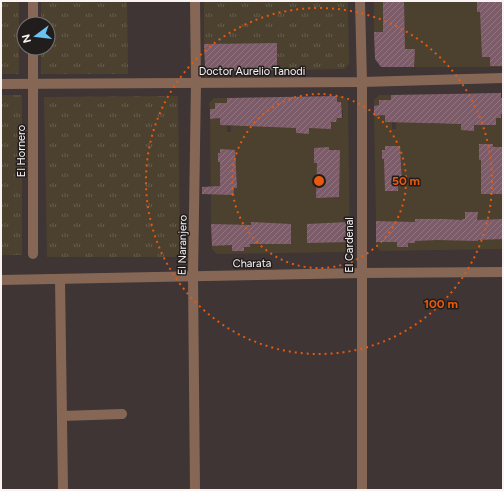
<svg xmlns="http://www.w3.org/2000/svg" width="504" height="491" font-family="Figtree,sans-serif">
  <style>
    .grass { fill: url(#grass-tufts) }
    .green { fill: #4c412f }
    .building { fill: url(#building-hatch) }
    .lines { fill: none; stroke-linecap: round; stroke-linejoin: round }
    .minor { stroke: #866755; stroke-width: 10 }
    .ring { fill: none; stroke: #e8590c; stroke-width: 2; stroke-dasharray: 2 4 }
    .labels { text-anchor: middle; stroke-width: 3; stroke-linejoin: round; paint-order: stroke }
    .street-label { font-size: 11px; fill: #faf3f3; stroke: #221d1d }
    .centre { fill: #e8590c; stroke: #221d1d; stroke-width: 2 }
    .ring-label { font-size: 12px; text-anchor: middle; font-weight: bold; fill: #e8590c; stroke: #221d1d; stroke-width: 3; stroke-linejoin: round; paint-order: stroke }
  </style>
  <defs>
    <pattern id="grass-tufts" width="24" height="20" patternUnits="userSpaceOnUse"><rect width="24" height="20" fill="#4c412f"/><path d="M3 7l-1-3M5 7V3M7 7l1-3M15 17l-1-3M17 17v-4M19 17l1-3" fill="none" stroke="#675d4e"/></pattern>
    <pattern id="building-hatch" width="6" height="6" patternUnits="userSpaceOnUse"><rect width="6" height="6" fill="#7d5c69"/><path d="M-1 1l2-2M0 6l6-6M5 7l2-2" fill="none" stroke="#90747f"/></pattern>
  </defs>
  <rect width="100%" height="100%" fill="#3e3534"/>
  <g class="grass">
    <rect x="1" y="1" width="18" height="73"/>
    <path d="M41,1H127L128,74H41V48H48V24H41Z"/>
    <path d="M204,1H348L349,64L344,69L277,70L276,43L204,44Z"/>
    <rect x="1" y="95" width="21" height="160"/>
    <path d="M178,96L180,257H47L44,97Z"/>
  </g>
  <g class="green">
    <path d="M374,1H503V67H414V49H375L374,36L405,41V36L403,32H374Z"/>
    <path d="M478,93H496V102L491,125H496V118H501V114H503V249L381,251L376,246V242H386V238L392,237V221H376L374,116L385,115V121L392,119V129H396V122L430,119L431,124H448V94H461V130L479,122Z"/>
    <path d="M379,95H391L392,103H385V100H380L379,105L374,106V100Z"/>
    <path d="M337,96H343L348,101L350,247L347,252L217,254L212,249V246H221L227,225L211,224L210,119L220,118L221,125H224L227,122V132H231V126L266,123L267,127H284L296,97V133L304,134V125L331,128V122H336L337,118H343V110H341V102H337Z"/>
    <path d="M214,98H227V106L215,103V109H210L209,103Z"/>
  </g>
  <g class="building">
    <path d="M383,1H404L405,49H415L414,67H381L375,59L374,32H383Z"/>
    <path d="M477,1H503L502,24V66H490V57H482L480,12H477Z"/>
    <path d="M277,43V70L210,71L205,66L204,44Z"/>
    <path d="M501,93V98H503V114H501V118H496V125H474V131L461,130V124L385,122V115L374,116V106L379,105V100H391V95Z"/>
    <path d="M337,96V102H341L342,118H337L336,122H331V129L309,128V134L296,133V128L220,125V118L210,119V109H215V103H227V98Z"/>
    <path d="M479,144H493V147H503V194H481V160H479Z"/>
    <path d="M385,146H400L402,184L398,185V191H385L384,159H382V150H385Z"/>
    <path d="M329,147V150H340L339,197L316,198L317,163H314V148Z"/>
    <path d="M220,149L235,150L237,188H234L233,195L202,194V187L220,186V162H218V153H220Z"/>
    <path d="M465,212H478L477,220L503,219V239L478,240V241L437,240L415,241V243H408V247H397V242H376V221L415,222V219H443L462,220V219H465Z"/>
    <path d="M251,222L291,224V244H250V247H244V251H232V245L212,246L211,224L251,225Z"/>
    <path d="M348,222L349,242L307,243V224Z"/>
  </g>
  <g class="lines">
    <g class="minor">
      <path d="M360,1L362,82V490"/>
      <path d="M33,24V1"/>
      <path d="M33,48V254"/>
      <path d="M1,84L362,82L503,78"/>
      <path d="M60,279L63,490"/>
      <path d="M1,280L361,273L503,272"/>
      <path d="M62,416L122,414"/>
      <path d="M195,490L193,277L196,83L195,1"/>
    </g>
  </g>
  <g class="ring">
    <circle cx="319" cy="181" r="87"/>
    <circle cx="319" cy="181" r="173"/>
  </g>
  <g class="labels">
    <g class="street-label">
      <text x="252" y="75">Doctor Aurelio Tanodi</text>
      <text transform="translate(21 151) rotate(-90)" y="4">El Hornero</text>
      <text transform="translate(182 245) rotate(-89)" y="4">El Naranjero</text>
      <text transform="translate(349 245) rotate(-90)" y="4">El Cardenal</text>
      <text transform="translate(252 263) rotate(-1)" y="4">Charata</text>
    </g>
  </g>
  <circle cx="319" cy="181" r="6" class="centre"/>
  <g class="ring-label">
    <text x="406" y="185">50 m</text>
    <text x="441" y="308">100 m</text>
  </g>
  <rect width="504" height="491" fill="none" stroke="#faf3f3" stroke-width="4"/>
  <g transform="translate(36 36) rotate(255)"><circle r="19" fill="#221d1d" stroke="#787373"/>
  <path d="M0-3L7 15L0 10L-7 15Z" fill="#6ac3f1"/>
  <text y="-6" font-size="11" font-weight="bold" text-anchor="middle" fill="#faf3f3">N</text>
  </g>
</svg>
